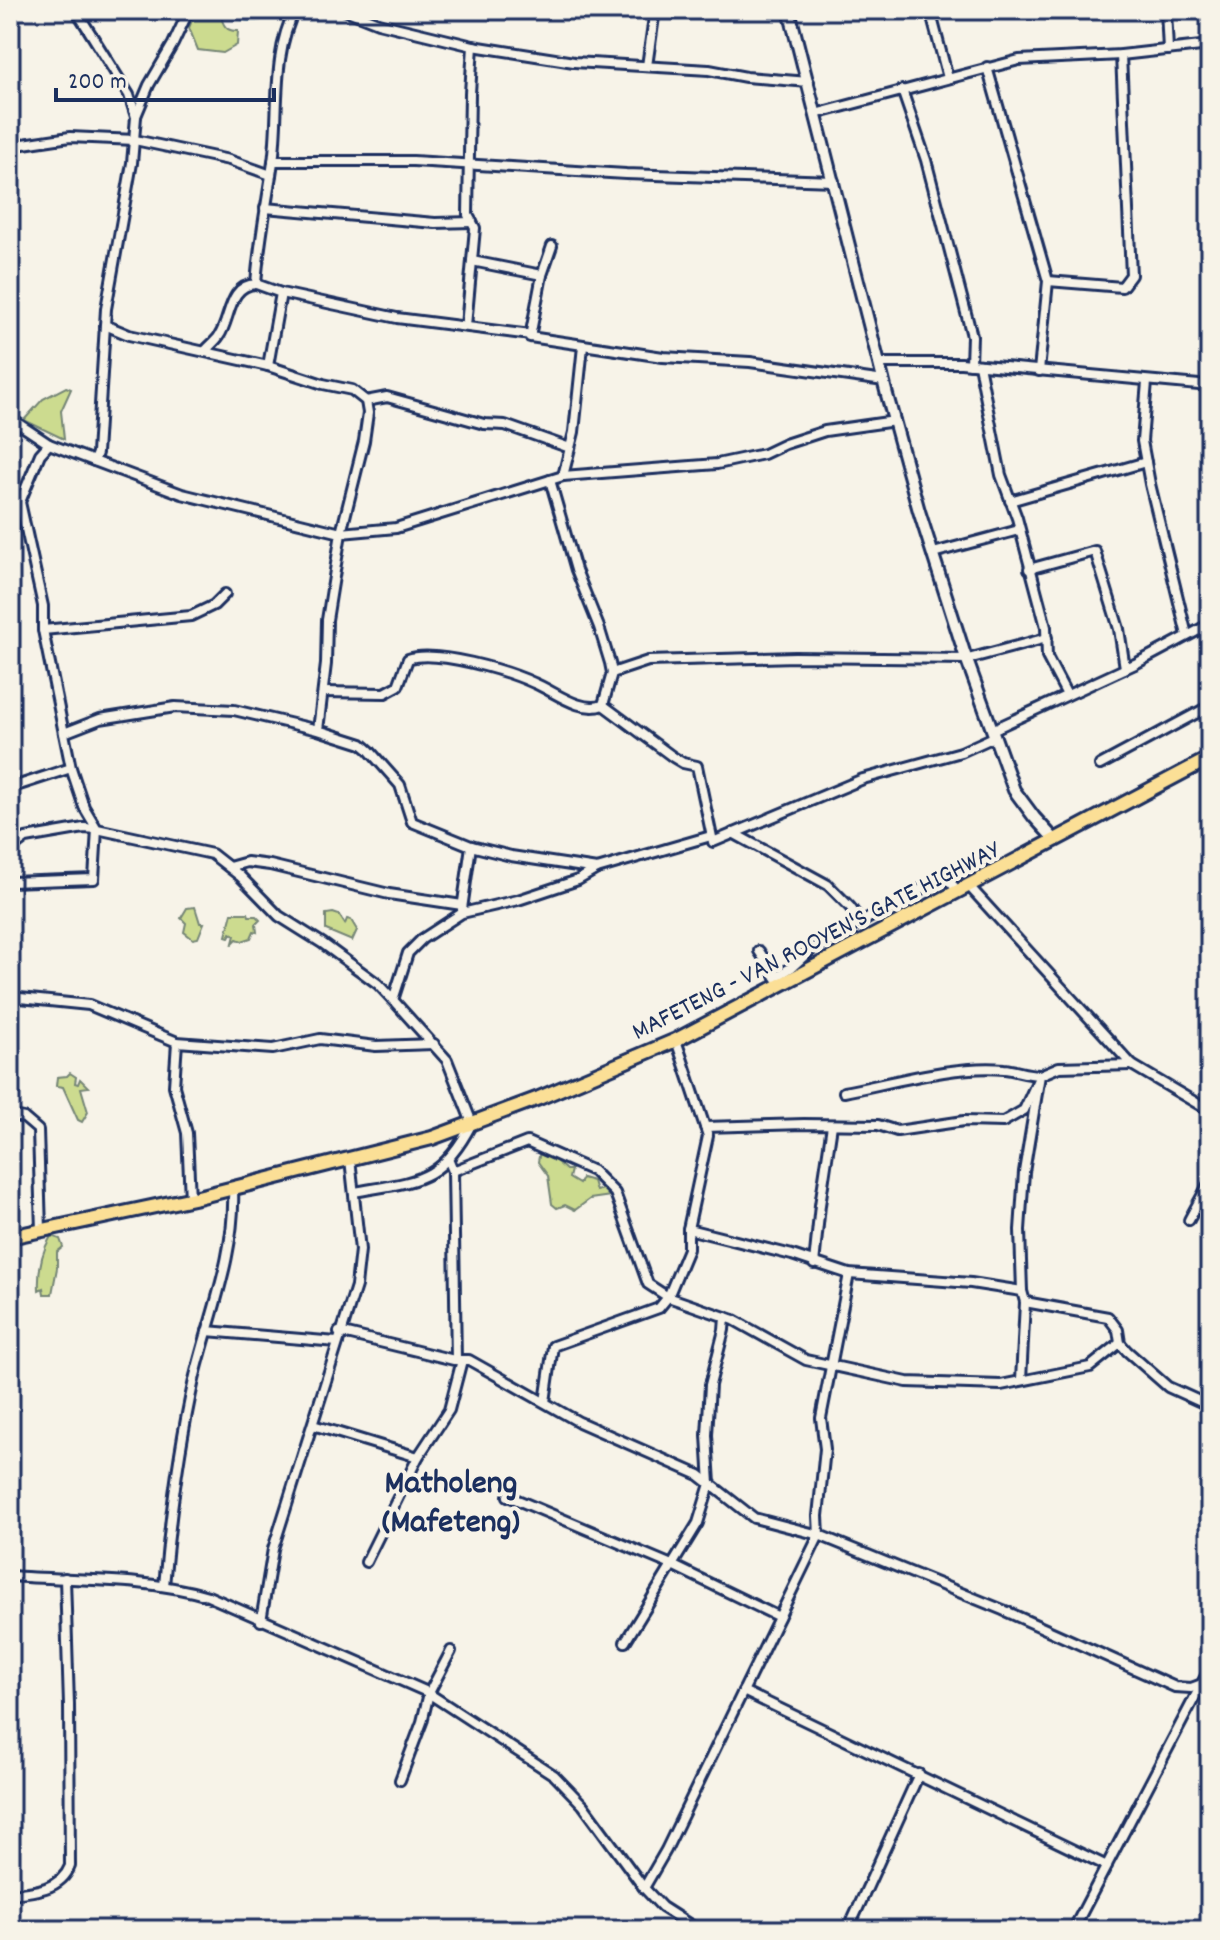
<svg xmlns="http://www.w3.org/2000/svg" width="1220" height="1940" font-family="Dekko,sans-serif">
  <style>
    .green { fill: #ccdb8f; stroke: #748576; stroke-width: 2 }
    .water { fill: #7fccdd; stroke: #578daa; stroke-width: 2 }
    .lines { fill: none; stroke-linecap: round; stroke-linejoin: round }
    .minor-casing { stroke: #1b2f5e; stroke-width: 14 }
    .tertiary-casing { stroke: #1b2f5e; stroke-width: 16 }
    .primary-casing { stroke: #1b2f5e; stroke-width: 18 }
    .minor { stroke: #f7f3e8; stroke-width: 8 }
    .tertiary { stroke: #f7f3e8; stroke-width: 10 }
    .primary { stroke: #fbdf96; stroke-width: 12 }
    .labels { text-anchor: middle; stroke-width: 8; stroke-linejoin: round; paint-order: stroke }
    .street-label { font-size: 26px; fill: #1b2f5e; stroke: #f7f3e8 }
    .district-label { font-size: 34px; font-weight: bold; fill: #1b2f5e; stroke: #f7f3e8 }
  </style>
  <rect width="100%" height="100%" fill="#f7f3e8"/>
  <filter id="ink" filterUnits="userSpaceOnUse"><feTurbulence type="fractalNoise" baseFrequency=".0125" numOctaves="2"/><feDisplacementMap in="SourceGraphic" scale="16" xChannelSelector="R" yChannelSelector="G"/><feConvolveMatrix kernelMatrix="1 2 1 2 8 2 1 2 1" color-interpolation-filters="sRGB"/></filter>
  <g filter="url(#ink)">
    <g class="green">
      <path d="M196,10H227L222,20C225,29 229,31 238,31L237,45L223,53L198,50L189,28Z"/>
      <path d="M66,387L71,389L61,411L64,439L24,420L43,399Z"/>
      <path d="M195,907L200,923H204L198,938L193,939L184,932L186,923L181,918L187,908Z"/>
      <path d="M232,913H248L249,916H256L260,920L256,924L257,932L254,931L251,938L242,941L237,939L233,943L235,935L231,933L229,937L226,936Z"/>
      <path d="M333,913L339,915L345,924L347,919L351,920L357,930L352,941L326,930V914Z"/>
      <path d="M70,1073L76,1077L75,1083L78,1084L80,1079L88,1087L81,1088L88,1112L82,1122L78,1120L63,1087L56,1086L57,1077L67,1076Z"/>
      <path d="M540,1151L546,1152L566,1170H571L569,1178L579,1184L582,1178L593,1181L596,1191L606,1188L611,1196L590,1199L575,1210L565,1205L557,1208L552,1204L548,1176L538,1162Z"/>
      <path d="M51,1236L60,1239L63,1247L57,1252V1268L52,1294H44L43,1288L39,1290C38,1271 41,1253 51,1236Z"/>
    </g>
    <path class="water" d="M233,10H282L280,16C264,21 246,23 232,16Z"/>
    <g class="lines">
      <defs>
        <g id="minor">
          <path d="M76,10L129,95L136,117L132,163L106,309L97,453L94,461L49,444L40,454L20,502L43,606V630L71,768L84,807L97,829L212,854L240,876L279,916L322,943L378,984L393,1000L447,1060L472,1123C441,1184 415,1181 354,1192"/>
          <path d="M345,10L378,23L473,46L574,62L709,70L746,77L809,82"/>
          <path d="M930,10L948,78"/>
          <path d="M1166,10L1168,50"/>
          <path d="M1208,45L1210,81"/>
          <path d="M647,66L655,10"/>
          <path d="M987,67L1048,281L1039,371"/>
          <path d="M902,90L926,160L972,336L971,364"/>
          <path d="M815,114L1019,60L1121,55L1210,45"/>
          <path d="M136,116L149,85L173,44L189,10"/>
          <path d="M10,146L70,137L135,140L229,160L271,175"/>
          <path d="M273,161H413L626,174L834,181"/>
          <path d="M265,208L435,223L472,222"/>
          <path d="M552,246L542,275L530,337L663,357L750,362L884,381"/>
          <path d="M472,261L542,275"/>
          <path d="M1048,281L1122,287L1131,275L1121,55"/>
          <path d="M256,284L281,293L268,366"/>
          <path d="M281,293L397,318L531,335"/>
          <path d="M105,325L129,335L268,366L323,384L352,390L366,401L368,413L364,441L341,533L327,620L326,664L318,730"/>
          <path d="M466,326L475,228L468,215L470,93L473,46"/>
          <path d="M205,351C209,346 216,341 219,336C231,319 228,285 256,284C259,243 267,203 273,162C280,113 271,55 295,10"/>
          <path d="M880,363H961L1210,386"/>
          <path d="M979,365L1001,475L1017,518L1046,627L1047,657L1067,695"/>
          <path d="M1147,382L1142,441L1150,484L1187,635"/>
          <path d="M366,401L387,397L484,424L505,425L570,448"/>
          <path d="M10,418L49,444"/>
          <path d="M94,461L182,494L341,533L396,528L563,476L717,464L764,454L785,444L825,431L895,421"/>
          <path d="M563,476L574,432L583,346"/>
          <path d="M550,480L576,570L599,627L610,663L612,673L603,705"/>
          <path d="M1010,501L1146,462"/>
          <path d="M933,553L1019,530"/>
          <path d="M1029,569L1095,551L1119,629L1125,668"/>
          <path d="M43,630L191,616L214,605L225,594"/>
          <path d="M612,673L648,661L795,657L968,659L1047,638"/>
          <path d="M323,692L385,693L398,686L408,659C435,649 508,671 534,683C554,691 581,714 603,705"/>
          <path d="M603,705L673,757L683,763L697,766L713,842L863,779L961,752L994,737"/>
          <path d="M992,730L1135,664L1210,624"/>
          <path d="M64,733L100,719L175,707L234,710L318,730L362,744L369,750L400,785L412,822L471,846L511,856L597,869L711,836"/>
          <path d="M1100,765L1210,706"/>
          <path d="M10,788L71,768"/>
          <path d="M733,833L828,885L850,907L861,922"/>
          <path d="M10,850L26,838L84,828L97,829L94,879L10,882"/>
          <path d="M229,867L247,862L270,865L389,894L462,905"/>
          <path d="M946,879L989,858"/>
          <path d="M968,885L1132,1065L1210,1111"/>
          <path d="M462,909L471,846"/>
          <path d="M759,951L778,980"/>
          <path d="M776,977L792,967L812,949L945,876L958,891"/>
          <path d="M10,997L89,1005L177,1042L273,1049L320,1039L376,1046L434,1044"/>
          <path d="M393,1000L408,953L422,939L462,913L518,900L578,880L597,869"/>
          <path d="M177,1042L174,1086L187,1133L190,1199"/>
          <path d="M844,1092C891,1083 957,1064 1004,1069C1016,1070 1025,1075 1040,1075L1024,1172L1020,1230L1022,1291L1025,1302L1021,1380"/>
          <path d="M10,1115L24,1118L38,1130L41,1231"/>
          <path d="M705,1127L804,1124L878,1125L897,1131L964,1121L1003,1122L1024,1110L1040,1075L1059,1067L1132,1065"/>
          <path d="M448,1159L453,1171L456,1360"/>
          <path d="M453,1171L527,1142L593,1171L615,1193L648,1284L668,1297L734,1320L806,1360L907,1382L1001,1385L1090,1367L1120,1343"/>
          <path d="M1189,1220L1210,1181"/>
          <path d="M688,1229L792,1255L849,1274L971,1283L1022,1291"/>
          <path d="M814,1264L820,1205L832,1125"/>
          <path d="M1025,1302L1108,1317L1118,1330L1120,1343L1127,1351L1168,1387L1210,1406"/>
          <path d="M207,1331L337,1342"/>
          <path d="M339,1332L454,1360H469L579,1422L699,1475L754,1518L819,1535L1003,1610L1175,1687L1191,1688L1210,1681"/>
          <path d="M545,1402L553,1346L659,1308L668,1297L688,1249V1229L708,1136L676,1040"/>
          <path d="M313,1425L418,1457"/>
          <path d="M508,1496L674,1566L779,1617"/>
          <path d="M366,1562L418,1457L449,1410L462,1360"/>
          <path d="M10,1576C76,1581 144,1577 208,1596L425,1691L554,1775L583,1805L644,1888L662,1907L698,1930"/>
          <path d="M164,1586C170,1517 179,1447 194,1380C209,1317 236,1254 233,1189"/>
          <path d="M261,1621L273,1549L356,1286L360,1250L350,1159"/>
          <path d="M625,1642L698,1523L710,1484L707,1435L710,1385L724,1330L725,1317"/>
          <path d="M743,1691L1107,1866"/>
          <path d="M400,1780L422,1722L429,1693L451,1651"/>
          <path d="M644,1888L666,1850L819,1535L818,1516L825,1449L821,1418L849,1274"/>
          <path d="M10,1894C32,1892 61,1890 70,1866L69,1705L65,1578"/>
          <path d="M848,1930L919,1774"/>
          <path d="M1073,1930L1210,1668"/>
        </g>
        <path id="tertiary" d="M789,10L887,395L919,511L964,652L1014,790L1034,817L1054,839"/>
        <path id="primary" d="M10,1237L198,1197L432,1138L539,1098L676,1040L1210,758"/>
      </defs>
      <use href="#minor" class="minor-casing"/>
      <use href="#tertiary" class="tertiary-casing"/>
      <use href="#primary" class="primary-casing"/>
      <use href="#minor" class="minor"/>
      <use href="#tertiary" class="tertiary"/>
      <use href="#primary" class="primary"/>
    </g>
  </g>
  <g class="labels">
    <g class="street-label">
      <text transform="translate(815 939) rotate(-27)" y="9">MAFETENG - VAN ROOYEN'S GATE HIGHWAY</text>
    </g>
    <g class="district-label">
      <text x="451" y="1492">Matholeng<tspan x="451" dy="39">(Mafeteng)</tspan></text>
    </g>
  </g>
  <rect width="1220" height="1940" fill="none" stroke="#f7f3e8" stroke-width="40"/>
  <rect x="20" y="20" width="1180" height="1900" fill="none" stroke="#1b2f5e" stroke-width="3" filter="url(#ink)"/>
  <path d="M56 88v12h218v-12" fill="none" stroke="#1b2f5e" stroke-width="4"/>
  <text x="68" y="88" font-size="24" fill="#1b2f5e" stroke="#f7f3e8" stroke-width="6" paint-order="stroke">200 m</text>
</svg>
